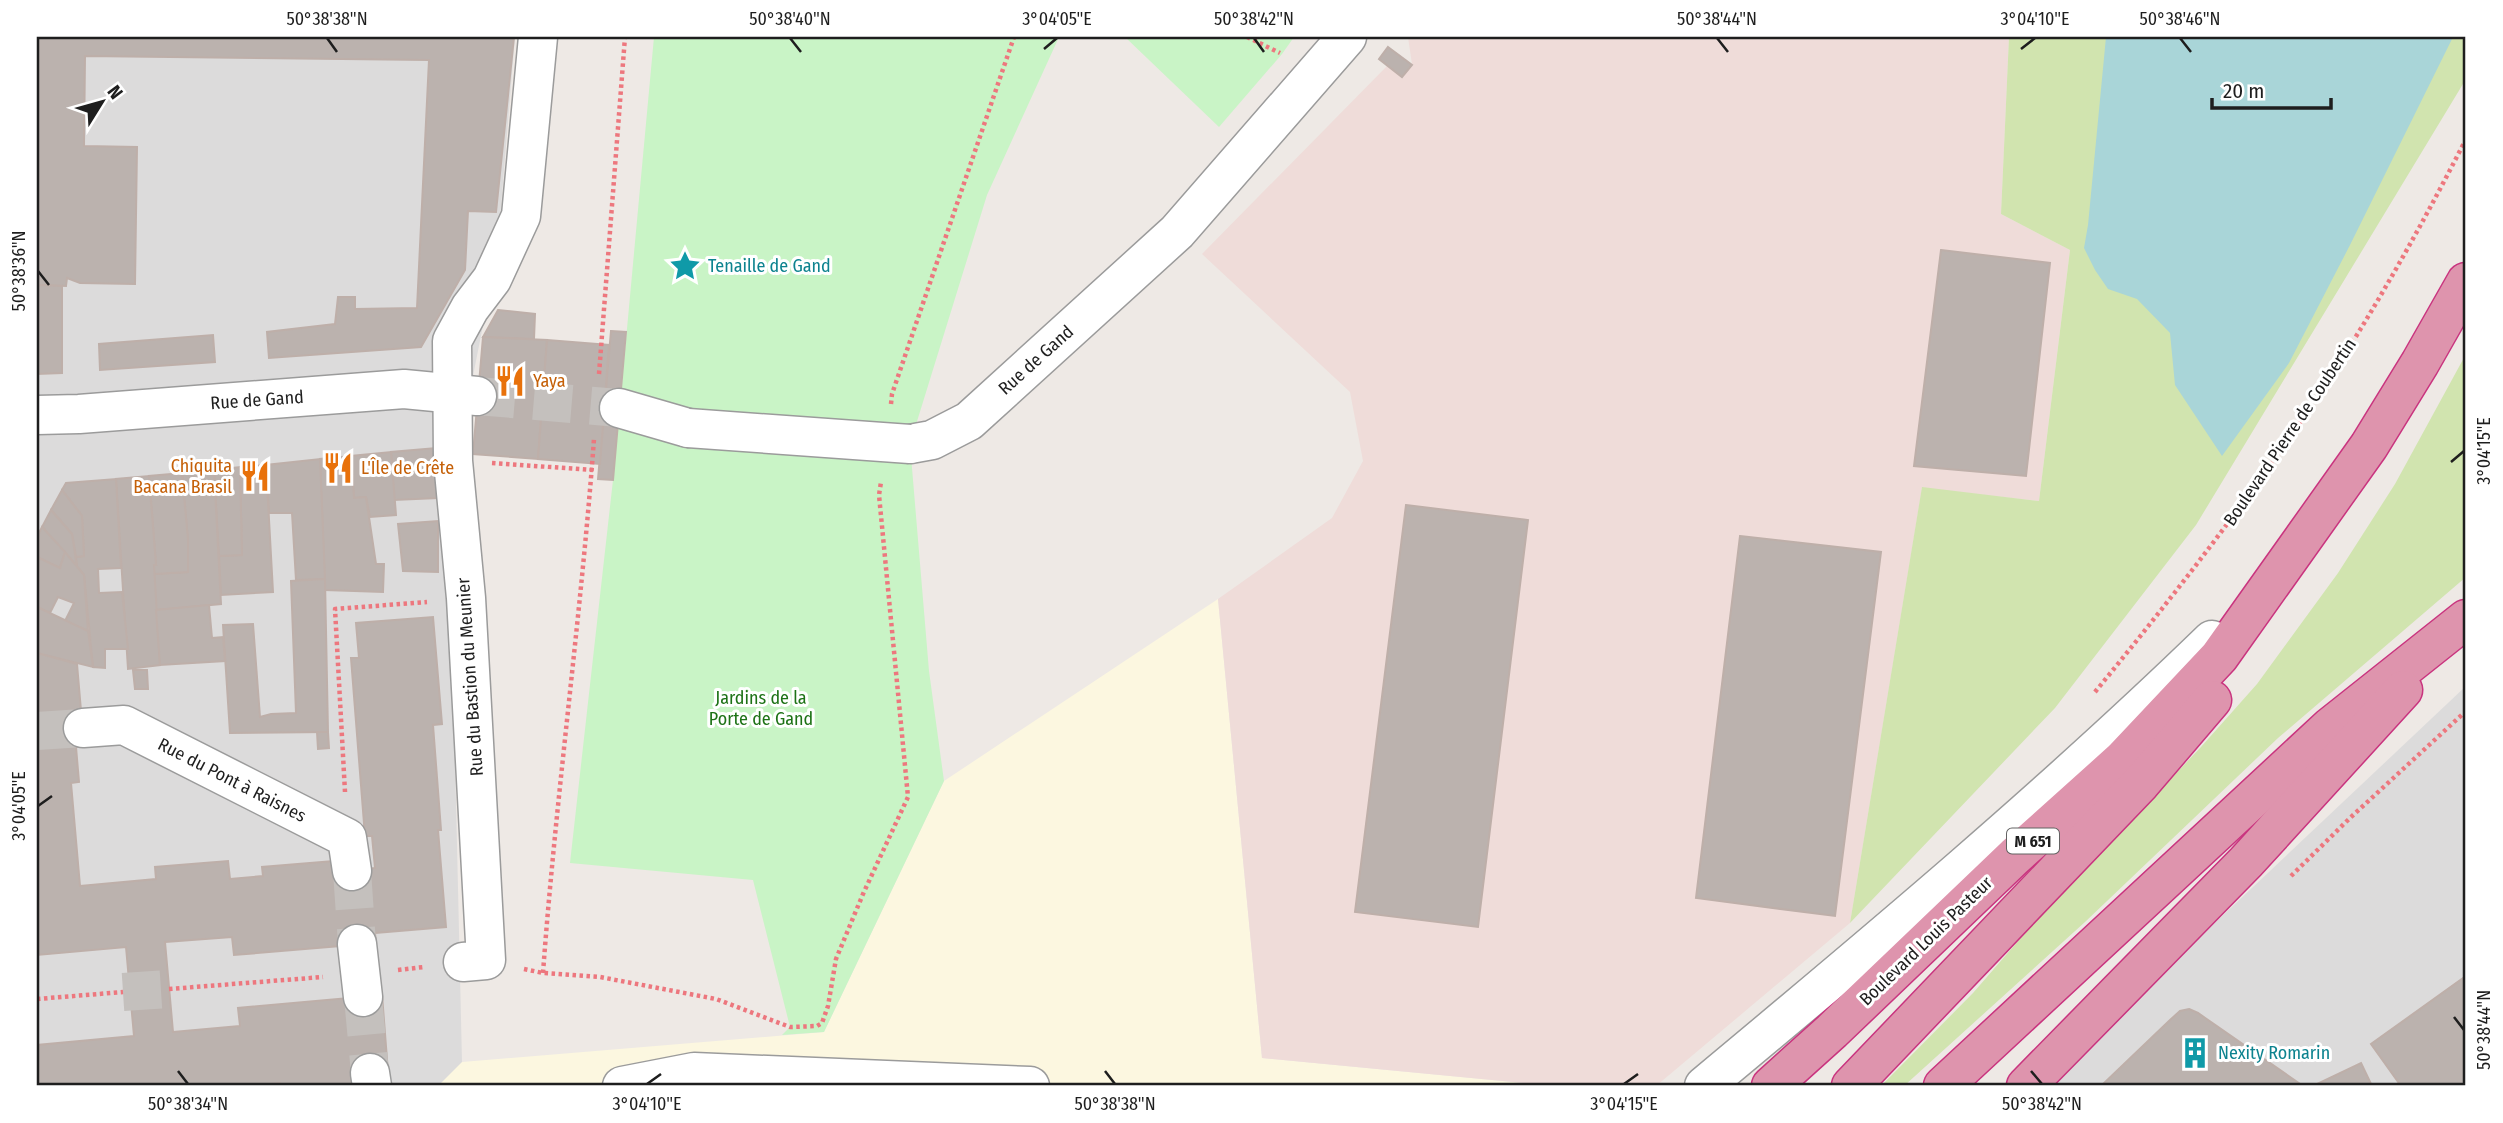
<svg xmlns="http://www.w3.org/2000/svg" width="2503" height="1123" font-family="'Fira Sans Condensed',sans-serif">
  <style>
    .residential { fill: #dcdbdb }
    .education { fill: #fcf7e0 }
    .military { fill: #efdcd9 }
    .grass { fill: #d1e4af }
    .park { fill: #c9f4c6 }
    .water { fill: #a9d5d8 }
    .building { fill: #bbb2ae; stroke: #beafa9; stroke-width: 2 }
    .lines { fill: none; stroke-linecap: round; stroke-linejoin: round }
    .minor-tunnel { stroke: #c4c0bd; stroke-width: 38; stroke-dasharray: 38 19; stroke-linecap: butt }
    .minor-casing { stroke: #9b9b9b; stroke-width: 41 }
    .highway-casing { stroke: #c9347f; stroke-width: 41 }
    .path { stroke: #ed777e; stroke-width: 4.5; stroke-dasharray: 3.5 3.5; stroke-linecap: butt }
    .minor { stroke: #fff; stroke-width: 38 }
    .highway { stroke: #de94ad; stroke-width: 38 }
    .minor-bridge-casing { stroke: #9b9b9b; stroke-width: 41; stroke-linecap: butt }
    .minor-bridge { stroke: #fff; stroke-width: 38 }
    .ticks { fill: none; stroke: #1e1e1e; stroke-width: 2.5 }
    .labels { text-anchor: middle; stroke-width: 6; stroke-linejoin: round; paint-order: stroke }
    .shield { fill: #fff; stroke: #626262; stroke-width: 2 }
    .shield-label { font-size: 16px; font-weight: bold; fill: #1e1e1e }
    .culture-label { font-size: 18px; fill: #0d838f; stroke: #fff; text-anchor: start }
    .street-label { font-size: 18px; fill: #1e1e1e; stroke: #fff }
    .food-label { font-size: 18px; fill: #c56008; stroke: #fff; text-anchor: start }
    .park-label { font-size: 18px; fill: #1d7216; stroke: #fff }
    .neatline { fill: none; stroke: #1e1e1e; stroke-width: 2.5 }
    .ticks-label { font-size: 18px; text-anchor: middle; fill: #1e1e1e }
  </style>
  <rect width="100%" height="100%" fill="#eee9e5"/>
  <g class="residential">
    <path d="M37,37H515L497,255L449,497L462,1062L471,1086H37Z"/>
    <path d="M2466,686V1086H2042Z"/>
  </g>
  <path class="education" d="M1218,599L1262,1058L1554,1086H438L462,1062L824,1032L944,781Z"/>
  <path class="military" d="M1408,37H2009L2001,214L2070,250L2039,501L1922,488L1850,923L1656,1086H1554L1262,1058L1218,599L1332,518L1363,461L1350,392L1202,254L1387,66L1403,77L1412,64Z"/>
  <g class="grass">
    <path d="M2009,37H2466V79L2196,525L2055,708L1850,923L1922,487L2039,501L2070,250L2001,214Z"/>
    <path d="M2466,354V577L2278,738L2085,922L1904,1086H1881L1973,993L2033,924L2201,747L2257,684L2338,573L2395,484Z"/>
  </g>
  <g class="park">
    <path d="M654,37H1059L987,195L910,444L929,671L944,781L824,1032L782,1035L790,1027L753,880L570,863L613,480Z"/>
    <path d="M1125,37H1294L1282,54L1219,127Z"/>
  </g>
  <path class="water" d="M2106,37H2453L2350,245L2289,363L2222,456L2175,385L2170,333L2137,299L2108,289L2095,270L2084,248L2088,225Z"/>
  <g class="building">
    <path d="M37,37H514L496,212L468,211L465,270L421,347L269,358L267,332L335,324L338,297H355V309L417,308L429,60L85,56L84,146L137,147L135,284L80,283L67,278L66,286L37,285Z"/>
    <path d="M1388,47L1412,65L1402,77L1379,59Z"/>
    <path d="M1941,250L2050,263L2026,476L1914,466Z"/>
    <path d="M37,285L62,286V373L37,374Z"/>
    <path d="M498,310L535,314L534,339L483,337Z"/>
    <path d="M611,331L626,332L613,480L598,479Z"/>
    <path d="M213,335L215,362L100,370L99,344Z"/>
    <path d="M483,337L547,340L538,459L473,454Z"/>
    <path d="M547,340L609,345L600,464L538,459Z"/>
    <path d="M436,448L438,498L394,500L391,452Z"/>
    <path d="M391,452L396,515L370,517L366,497L354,498L351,456Z"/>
    <path d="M351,456L354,498L366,497L376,564H384L383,592L325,590L320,459Z"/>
    <path d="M320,459L325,579L296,580L292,513H269L266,465Z"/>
    <path d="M266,465L273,592L221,595L219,556L242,555L240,467Z"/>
    <path d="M240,467L242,555L219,556L214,470Z"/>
    <path d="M214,470L221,604L156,610L154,574L188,572V540L182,473Z"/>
    <path d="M182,473L188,540V572L154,574V565H156L149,476Z"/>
    <path d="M149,476L156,565H154L160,665L128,669L116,479Z"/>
    <path d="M116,479L121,568L98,569L99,593L122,592L128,649H105V668L93,667L84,575L77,567L76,557L84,556L82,516L62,490L66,483Z"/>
    <path d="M62,490L82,516L84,556L76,557L72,534L51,510Z"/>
    <path d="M1406,505L1528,520L1478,927L1355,912Z"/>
    <path d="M51,510L72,534L77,567L42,527Z"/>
    <path d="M438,521V572L403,571L398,524Z"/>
    <path d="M42,527L65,552L60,568L37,557V537Z"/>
    <path d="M1740,536L1881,552L1835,916L1696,898Z"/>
    <path d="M65,552L84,575L88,631L65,621L74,603L58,597L50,613L37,607V557L60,568Z"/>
    <path d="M325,579L328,732L230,733L223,625L253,624L260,717L271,714L296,713L291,581Z"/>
    <path d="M209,605L212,638L223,637L225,661L160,665L156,610Z"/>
    <path d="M37,607L88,631L93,667L37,653Z"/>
    <path d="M433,617L442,724L433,725L441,830H438L446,927L375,933L376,943L234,955L232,937L165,942L173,1032L240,1026L238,1008L382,995L388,1072L354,1084L329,1086H280V1083L248,1086H37V1045L134,1036L126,947L37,955V653L77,664L84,746L76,747L79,782L71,783L80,886L156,879L155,867L228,861L230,879L263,876L262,867L334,861L352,871L375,868L372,836H365L351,658H359L356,623Z"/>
    <path d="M133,670H147L148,689H135Z"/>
    <path d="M317,732H328L329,748L318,749Z"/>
    <path d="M2466,976V1086H2401L2371,1044Z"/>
    <path d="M2189,1009L2198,1013L2303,1086H2101L2170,1020L2180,1011Z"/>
    <path d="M2361,1063L2372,1086H2313Z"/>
  </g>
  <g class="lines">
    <g class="minor-tunnel">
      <path d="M477,396L619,408"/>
      <path d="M37,731L83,728"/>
      <path d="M352,871L357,944"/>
      <path d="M123,992L169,989"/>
      <path d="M363,997L370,1073"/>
    </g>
    <defs>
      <g id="minor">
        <path d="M619,408L688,428"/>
        <path d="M37,415L79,414L404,389L477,396"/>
        <path d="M910,444L932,440L969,421L1177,232L1347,37"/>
        <path d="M83,728L124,725L347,838L352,871"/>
        <path d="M357,944L363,997"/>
        <path d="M463,962L486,960L466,598L453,461L452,341L470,308L492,279L521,216L538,37"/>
        <path d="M370,1073L372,1086"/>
        <path d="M622,1086L694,1072L1030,1086"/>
        <path d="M1704,1086C1877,942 2050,797 2212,640"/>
      </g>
      <g id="highway">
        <path d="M1771,1086L1832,1031L2015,856L2122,760L2219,657L2369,446L2420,363L2466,282"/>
        <path d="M1851,1086L2141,783L2212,700"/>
        <path d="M1943,1086L2330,727L2466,619"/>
        <path d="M2026,1086L2246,862L2403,690"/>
      </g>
    </defs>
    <use href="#minor" class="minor-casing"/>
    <use href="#highway" class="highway-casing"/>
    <g class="path">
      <path d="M1247,37L1280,53"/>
      <path d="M599,374L625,37"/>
      <path d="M891,404L892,394L1014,37"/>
      <path d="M492,463L593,470"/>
      <path d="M2095,692C2168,603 2238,513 2303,418C2364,329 2417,235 2466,139"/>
      <path d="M345,792L335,609L427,602"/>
      <path d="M2291,876L2350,818L2466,711"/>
      <path d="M524,969L543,973L600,977L716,999L790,1027L817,1026L822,1023L828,1006L836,959L863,894L908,797L879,495L881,482"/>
      <path d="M398,970L424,967"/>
      <path d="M543,973C556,795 581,617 594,439"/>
      <path d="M169,989L323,977"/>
      <path d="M37,999L123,992"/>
    </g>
    <use href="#minor" class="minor"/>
    <use href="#highway" class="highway"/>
    <defs>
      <path id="minor-bridge" d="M688,428L910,444"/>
    </defs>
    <use href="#minor-bridge" class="minor-bridge-casing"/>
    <use href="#minor-bridge" class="minor-bridge"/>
  </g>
  <path class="ticks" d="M327,38L337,52M790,38L801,52M1254,38L1264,52M1717,38L1728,52M2180,38L2191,52M1044,49L1057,38M2021,49L2035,38M38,271L49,285M2451,462L2464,451M38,806L52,796M2454,1017L2464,1030M178,1071L188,1084M1105,1071L1115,1084M2031,1071L2042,1084M647,1084L661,1074M1624,1084L1638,1074"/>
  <defs>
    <symbol id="sight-bare" viewBox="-9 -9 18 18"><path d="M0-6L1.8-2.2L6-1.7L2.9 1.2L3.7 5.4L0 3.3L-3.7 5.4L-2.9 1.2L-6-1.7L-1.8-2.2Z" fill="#0f9aa8" stroke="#fff" stroke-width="2.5" paint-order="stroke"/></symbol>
    <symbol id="restaurant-bare" viewBox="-9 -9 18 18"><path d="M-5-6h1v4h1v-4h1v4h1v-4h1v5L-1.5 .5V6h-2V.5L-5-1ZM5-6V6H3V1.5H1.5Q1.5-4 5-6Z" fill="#e8710a" stroke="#fff" stroke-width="2.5" paint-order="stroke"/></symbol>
    <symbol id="building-bare" viewBox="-9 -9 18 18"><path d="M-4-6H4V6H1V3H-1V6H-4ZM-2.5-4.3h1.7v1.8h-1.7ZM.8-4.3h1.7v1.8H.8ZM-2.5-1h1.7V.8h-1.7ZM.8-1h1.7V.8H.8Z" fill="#0f9aa8" stroke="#fff" stroke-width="2.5" paint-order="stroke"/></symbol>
  </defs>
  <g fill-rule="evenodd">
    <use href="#sight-bare" x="663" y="244" width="44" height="44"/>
    <use href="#restaurant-bare" x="488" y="359" width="44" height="44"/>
    <use href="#restaurant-bare" x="316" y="446" width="44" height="44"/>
    <use href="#restaurant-bare" x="233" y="454" width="44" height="44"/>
    <use href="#building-bare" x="2173" y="1031" width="44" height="44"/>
  </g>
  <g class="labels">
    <rect class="shield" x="2007" y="828.5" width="52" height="25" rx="5"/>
    <g class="shield-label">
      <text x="2033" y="847">M 651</text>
    </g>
    <g class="culture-label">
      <text x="708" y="272">Tenaille de Gand</text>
      <text x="2218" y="1059">Nexity Romarin</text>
    </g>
    <g class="street-label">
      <text transform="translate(1036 360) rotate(-42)" y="6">Rue de Gand</text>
      <text transform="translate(257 400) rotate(-4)" y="6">Rue de Gand</text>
      <text transform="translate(2290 432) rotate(-56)" y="6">Boulevard Pierre de Coubertin</text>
      <text transform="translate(470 677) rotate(-94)" y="6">Rue du Bastion du Meunier</text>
      <text transform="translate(232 780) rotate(27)" y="6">Rue du Pont à Raisnes</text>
      <text transform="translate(1926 941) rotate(-44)" y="6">Boulevard Louis Pasteur</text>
    </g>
    <g class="food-label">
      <text x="533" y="387">Yaya</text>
      <text x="232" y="472" text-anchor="end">Chiquita<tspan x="232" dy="21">Bacana Brasil</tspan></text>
      <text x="361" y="474">L'Île de Crête</text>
    </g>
    <g class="park-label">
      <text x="761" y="704">Jardins de la<tspan x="761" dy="21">Porte de Gand</tspan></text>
    </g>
  </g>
  <rect width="2503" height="1123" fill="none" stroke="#ffffff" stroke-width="77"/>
  <g transform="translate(102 102) rotate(53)" stroke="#ffffff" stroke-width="5" paint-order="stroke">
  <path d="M0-5L12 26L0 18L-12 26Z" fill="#1e1e1e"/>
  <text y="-10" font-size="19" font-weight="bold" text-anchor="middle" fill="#1e1e1e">N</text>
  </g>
  <path d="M2212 98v10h119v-10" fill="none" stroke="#1e1e1e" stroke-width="3.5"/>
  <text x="2223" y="98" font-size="21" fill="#1e1e1e" stroke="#ffffff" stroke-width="5" paint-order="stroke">20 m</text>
  <rect x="38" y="38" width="2426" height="1046" class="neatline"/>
  <g class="ticks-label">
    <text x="327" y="25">50°38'38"N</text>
    <text x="790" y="25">50°38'40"N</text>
    <text x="1057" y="25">3°04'05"E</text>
    <text x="1254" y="25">50°38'42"N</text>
    <text x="1717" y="25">50°38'44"N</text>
    <text x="2035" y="25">3°04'10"E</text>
    <text x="2180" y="25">50°38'46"N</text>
    <text transform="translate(19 271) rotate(-90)" y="6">50°38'36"N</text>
    <text transform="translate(2484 451) rotate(-90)" y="6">3°04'15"E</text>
    <text transform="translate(19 806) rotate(-90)" y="6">3°04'05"E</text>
    <text transform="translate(2484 1030) rotate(-90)" y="6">50°38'44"N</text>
    <text x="188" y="1110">50°38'34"N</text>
    <text x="647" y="1110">3°04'10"E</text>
    <text x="1115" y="1110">50°38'38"N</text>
    <text x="1624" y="1110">3°04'15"E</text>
    <text x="2042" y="1110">50°38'42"N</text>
  </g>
</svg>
